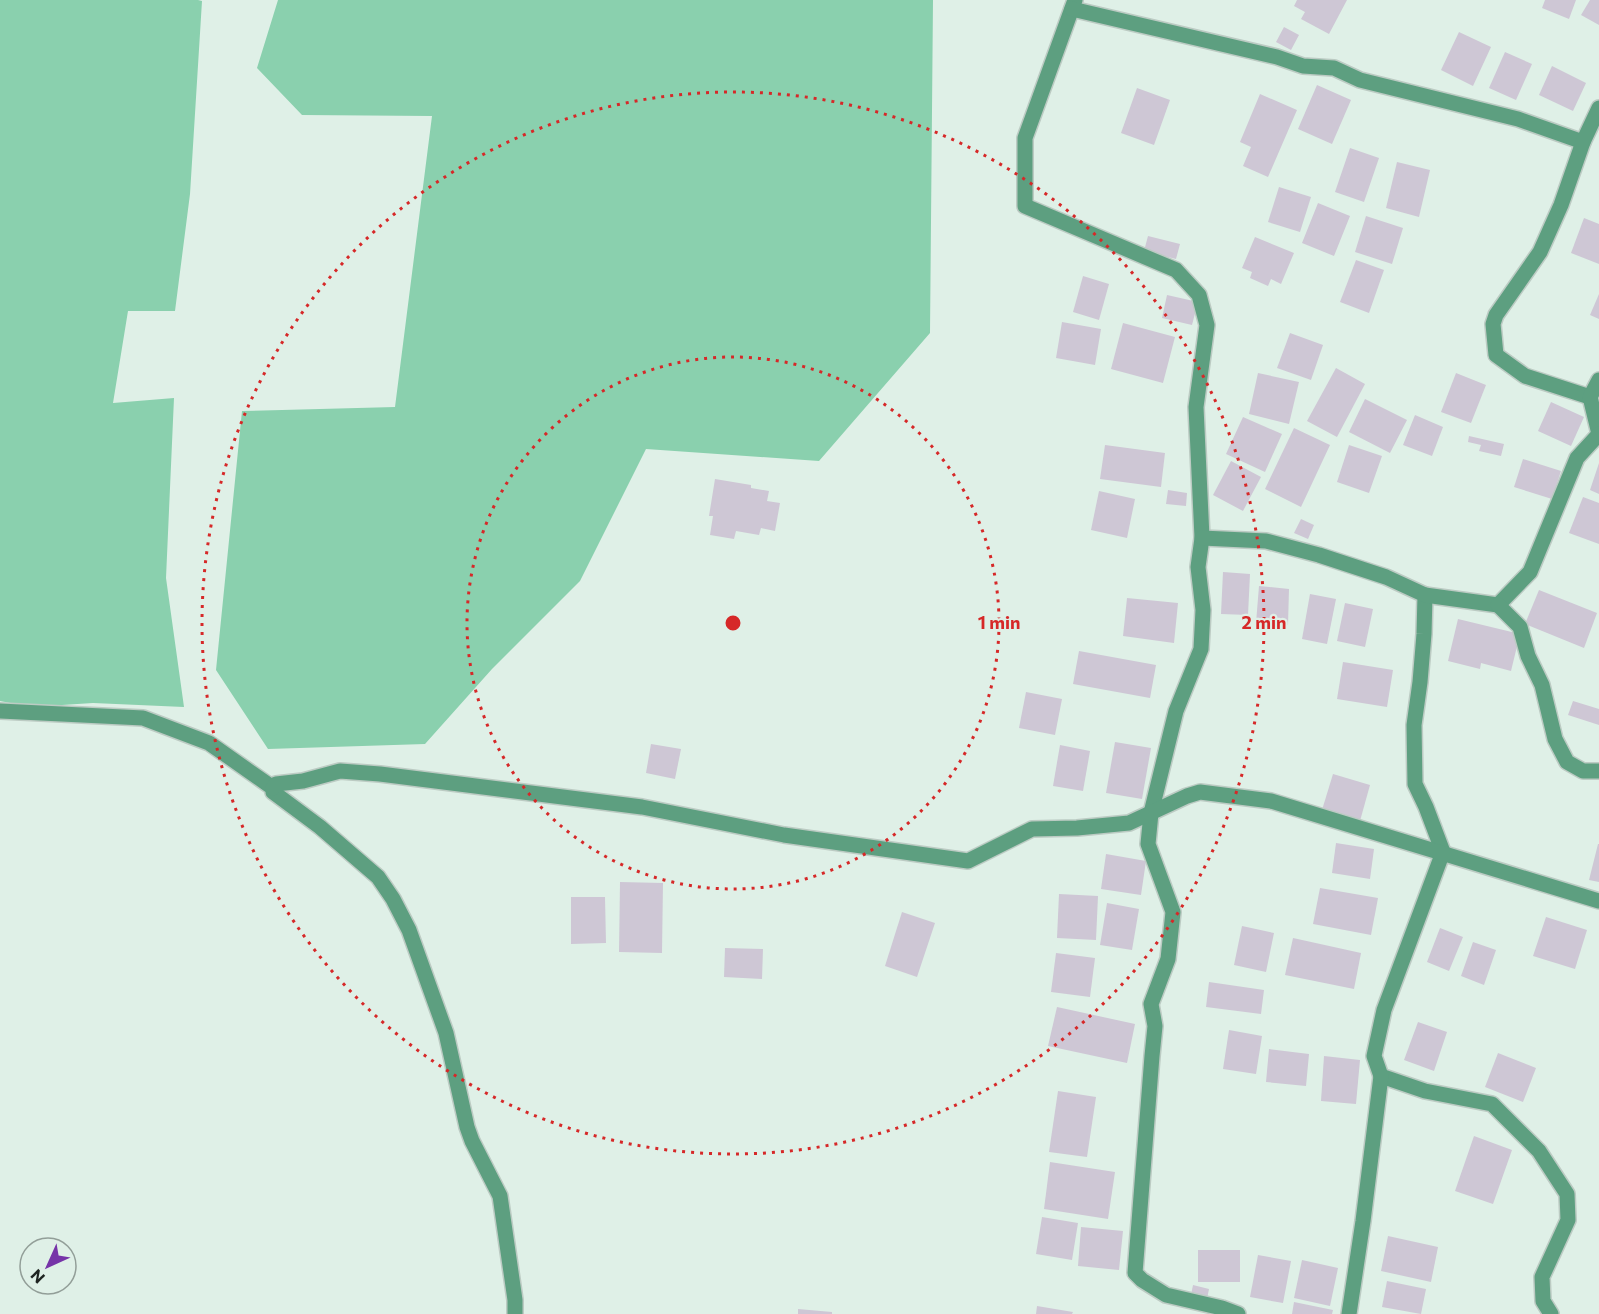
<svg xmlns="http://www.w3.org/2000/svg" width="1599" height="1314" font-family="Commissioner,sans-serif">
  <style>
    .green { fill: #8ad0ae }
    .building { fill: #cec7d5 }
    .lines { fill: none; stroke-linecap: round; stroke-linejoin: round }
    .minor-casing { stroke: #bccbc3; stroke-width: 18 }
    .minor { stroke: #5d9f80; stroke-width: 15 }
    .ring { fill: none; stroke: #d62828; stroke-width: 3; stroke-dasharray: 3 6 }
    .centre { fill: #d62828; stroke: #dff0e7; stroke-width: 3 }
    .ring-label { font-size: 18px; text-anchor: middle; font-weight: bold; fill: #d62828; stroke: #dff0e7; stroke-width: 4.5; stroke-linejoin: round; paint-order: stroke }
  </style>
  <rect width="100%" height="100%" fill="#dff0e7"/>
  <g class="green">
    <path d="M0,0H198L202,1L190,194L175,311H128L113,403L174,398L166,578L184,707L93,703L31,707L0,701Z"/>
    <path d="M278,0H933L930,333L819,461L646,449L580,581L492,669L425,744L268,749L216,670L242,411L395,407L432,116L302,115L257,68Z"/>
  </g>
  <g class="building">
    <path d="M1297,0H1347L1329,34L1301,19L1305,12L1294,6Z"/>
    <path d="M1545,0H1576L1569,19L1542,8Z"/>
    <path d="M1590,0H1599V25L1581,15Z"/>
    <path d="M1284,27L1299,35L1291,50L1276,42Z"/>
    <path d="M1459,32L1491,47L1473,86L1441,70Z"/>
    <path d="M1505,52L1532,64L1516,100L1489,88Z"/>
    <path d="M1552,66L1586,83L1573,111L1539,95Z"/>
    <path d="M1317,85L1351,100L1332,144L1298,129Z"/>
    <path d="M1137,88L1170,100L1154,145L1121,133Z"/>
    <path d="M1260,94L1297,110L1268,177L1243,166L1251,147L1240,142Z"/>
    <path d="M1350,148L1379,158L1364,202L1335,192Z"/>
    <path d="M1397,162L1430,170L1419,217L1386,208Z"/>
    <path d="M1279,187L1311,197L1300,232L1268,222Z"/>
    <path d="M1318,203L1350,216L1334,256L1302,243Z"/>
    <path d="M1366,216L1403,228L1392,264L1355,252Z"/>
    <path d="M1584,218L1599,224V264L1571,253Z"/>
    <path d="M1148,236L1180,244L1176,259L1144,251Z"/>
    <path d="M1255,237L1294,253L1281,284L1271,279L1268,286L1250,278L1252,272L1242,268Z"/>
    <path d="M1356,260L1384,270L1369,313L1340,302Z"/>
    <path d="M1083,276L1109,284L1099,320L1073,312Z"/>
    <path d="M1599,294V319L1590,315Z"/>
    <path d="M1167,295L1198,302L1192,325L1162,318Z"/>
    <path d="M1062,322L1101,329L1095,365L1056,358Z"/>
    <path d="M1123,323L1175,337L1163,383L1111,369Z"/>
    <path d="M1290,333L1323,345L1311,380L1277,368Z"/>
    <path d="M1336,368L1365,384L1337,437L1307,421Z"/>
    <path d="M1258,373L1299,382L1289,424L1249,414Z"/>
    <path d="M1456,373L1486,385L1471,423L1441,412Z"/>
    <path d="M1365,399L1407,420L1390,453L1349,432Z"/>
    <path d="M1551,402L1584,417L1571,446L1538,431Z"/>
    <path d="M1415,415L1443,427L1432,456L1403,445Z"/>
    <path d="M1243,417L1282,434L1265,472L1226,454Z"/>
    <path d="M1294,428L1330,445L1301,507L1265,489Z"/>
    <path d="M1469,436L1504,444L1501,456L1479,451L1481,445L1468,442Z"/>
    <path d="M1105,445L1165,453L1161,487L1100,479Z"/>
    <path d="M1349,445L1382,456L1369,493L1337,482Z"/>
    <path d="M1523,459L1561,471L1552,499L1514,487Z"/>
    <path d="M1231,461L1261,477L1243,511L1213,495Z"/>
    <path d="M1599,463V494L1590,490Z"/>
    <path d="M715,479L751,485V488L769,491L767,501L780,503L775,531L761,528L759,535L736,531L734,539L710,535L713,516H709Z"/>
    <path d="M1168,490L1187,493L1186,506L1166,504Z"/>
    <path d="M1099,491L1135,499L1127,538L1091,530Z"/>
    <path d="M1583,497L1599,503V544L1569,533Z"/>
    <path d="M1301,519L1314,525L1308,539L1294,533Z"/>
    <path d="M1223,572L1250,574L1248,615L1221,614Z"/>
    <path d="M1259,586L1289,589L1288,625L1256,623Z"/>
    <path d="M1539,590L1597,613L1584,648L1525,624Z"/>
    <path d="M1310,594L1336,599L1327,644L1302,639Z"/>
    <path d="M1127,598L1178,603L1174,643L1123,636Z"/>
    <path d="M1345,603L1373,609L1365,647L1337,641Z"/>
    <path d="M1458,619L1520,634L1511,671L1481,663L1480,669L1448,661Z"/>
    <path d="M1079,651L1156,665L1150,698L1073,684Z"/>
    <path d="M1343,662L1393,670L1387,707L1337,699Z"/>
    <path d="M1026,692L1062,699L1055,735L1019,728Z"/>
    <path d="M1573,701L1599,709V725L1568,715Z"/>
    <path d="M1115,742L1151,748L1142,799L1106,793Z"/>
    <path d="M651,744L681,749L675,779L646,773Z"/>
    <path d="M1060,745L1090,751L1083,791L1053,786Z"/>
    <path d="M1333,774L1370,785L1360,821L1322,810Z"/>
    <path d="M1336,843L1374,849L1370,879L1332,873Z"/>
    <path d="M1598,844H1599V882L1589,880Z"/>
    <path d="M1106,854L1146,861L1141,895L1101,889Z"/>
    <path d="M620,882L663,883L662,953L619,952Z"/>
    <path d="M1320,888L1378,898L1371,935L1313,924Z"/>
    <path d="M1059,894L1098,896L1096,940L1057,938Z"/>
    <path d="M571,897H605L606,943L571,944Z"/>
    <path d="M1107,903L1139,909L1132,950L1100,945Z"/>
    <path d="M902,912L935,923L917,977L885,966Z"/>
    <path d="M1546,917L1587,930L1575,969L1533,956Z"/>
    <path d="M1242,926L1274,933L1266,972L1234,965Z"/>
    <path d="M1440,928L1463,937L1449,971L1427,962Z"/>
    <path d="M1293,938L1361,953L1354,989L1285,975Z"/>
    <path d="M1473,942L1496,950L1484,985L1461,976Z"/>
    <path d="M725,948L763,949L762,979L724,977Z"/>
    <path d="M1056,953L1095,958L1090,997L1051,992Z"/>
    <path d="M1209,982L1264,990L1261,1014L1206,1007Z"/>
    <path d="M1057,1007L1135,1024L1127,1063L1048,1046Z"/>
    <path d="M1418,1022L1447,1032L1434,1071L1404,1060Z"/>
    <path d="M1229,1030L1262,1036L1256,1074L1223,1069Z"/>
    <path d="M1269,1049L1309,1054L1306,1086L1266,1082Z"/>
    <path d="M1498,1053L1536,1068L1523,1102L1485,1087Z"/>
    <path d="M1324,1056L1360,1060L1356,1104L1321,1101Z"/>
    <path d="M1058,1091L1096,1097L1087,1157L1049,1152Z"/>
    <path d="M1474,1136L1512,1150L1493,1204L1455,1191Z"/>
    <path d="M1050,1162L1115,1172L1108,1219L1044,1209Z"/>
    <path d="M1042,1217L1078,1223L1072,1260L1036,1254Z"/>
    <path d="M1081,1227L1123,1231L1119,1270L1078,1266Z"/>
    <path d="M1388,1236L1438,1247L1431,1282L1381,1271Z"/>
    <rect x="1198" y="1250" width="42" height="32"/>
    <path d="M1258,1255L1291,1261L1283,1303L1250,1297Z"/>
    <path d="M1302,1260L1338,1268L1330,1306L1294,1298Z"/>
    <path d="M1387,1281L1426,1289L1421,1314L1382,1307Z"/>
    <path d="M1193,1285L1209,1289L1207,1299L1191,1295Z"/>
    <path d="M1294,1302L1333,1310L1332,1314H1292Z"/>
    <path d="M1037,1306L1073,1312L1072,1314H1036Z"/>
    <path d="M798,1309L832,1312V1314H798Z"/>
  </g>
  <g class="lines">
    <defs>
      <g id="minor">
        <path d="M1075,0L1025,138V206L1176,270L1199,295L1207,325L1196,407L1202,538L1198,567L1203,610L1201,649L1176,711L1151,813L1148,844L1173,912L1168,959L1151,1004L1155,1026L1152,1056L1135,1273L1142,1280L1166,1295L1222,1308L1238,1314"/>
        <path d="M1072,9L1277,57L1303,66L1334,68L1360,80L1518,119L1583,142"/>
        <path d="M1590,397L1525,376L1496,355L1493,324L1496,315L1540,252L1561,205L1583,142L1599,108"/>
        <path d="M1599,434L1590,397L1599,380"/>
        <path d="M1202,538L1266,541L1319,555L1386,577L1425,595L1424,634L1420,682L1414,725L1415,784L1426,807L1443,852L1384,1010L1374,1056L1381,1076L1425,1091L1492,1104L1539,1151L1567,1194L1568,1220L1542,1277L1543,1301L1551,1314"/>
        <path d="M1425,595L1498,605L1530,572L1577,458L1599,434"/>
        <path d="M1498,605L1520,627L1528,656L1542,685L1555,739L1567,762L1583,771H1599"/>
        <path d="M0,711L143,718L209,743L273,788V792L320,827L378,877L393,899L409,930L446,1033L467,1127L472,1141L500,1196L515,1300V1314"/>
        <path d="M273,788L276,784L303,781L340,771L380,774L642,807L784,835L968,861L1032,829L1077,828L1129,823L1187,796L1200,792L1271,801L1599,901"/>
        <path d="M1349,1314L1363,1221L1381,1076"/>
      </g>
    </defs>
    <use href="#minor" class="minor-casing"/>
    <use href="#minor" class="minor"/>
  </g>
  <g class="ring">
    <circle cx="733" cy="623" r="266"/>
    <circle cx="733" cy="623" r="531"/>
  </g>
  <circle cx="733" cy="623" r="9" class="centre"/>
  <g class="ring-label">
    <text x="999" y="629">1 min</text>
    <text x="1264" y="629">2 min</text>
  </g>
  <g transform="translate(48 1266) rotate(225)"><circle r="28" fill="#dff0e7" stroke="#929e98" stroke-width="1.5"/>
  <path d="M0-4.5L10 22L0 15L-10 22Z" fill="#7634a8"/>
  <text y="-9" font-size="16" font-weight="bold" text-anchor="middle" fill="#1e2421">N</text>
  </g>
</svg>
